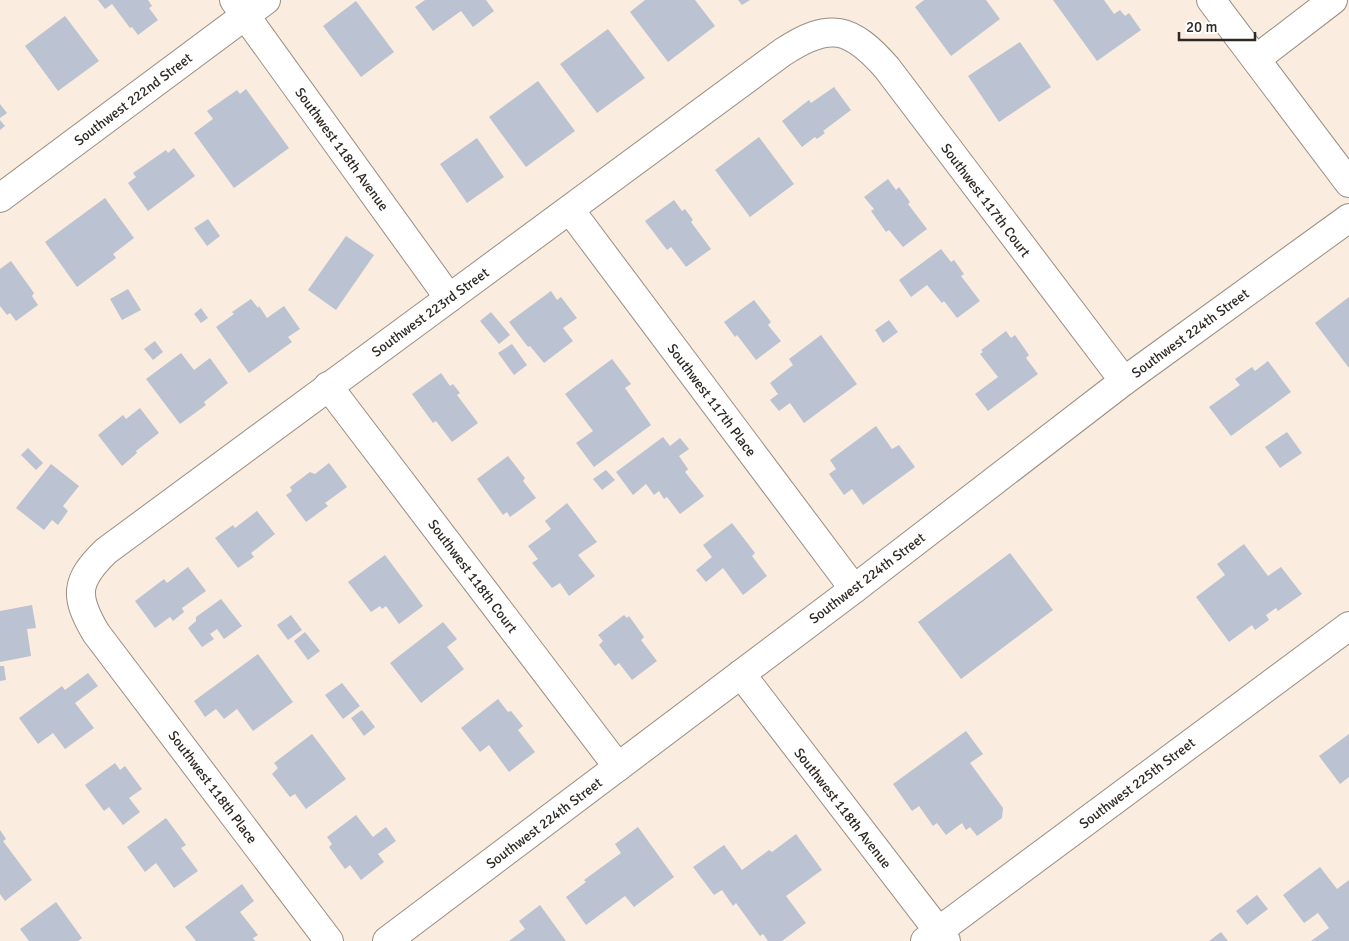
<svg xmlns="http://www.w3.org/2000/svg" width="1349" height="941" font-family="Signika,sans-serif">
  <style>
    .building { fill: #bbc2d1 }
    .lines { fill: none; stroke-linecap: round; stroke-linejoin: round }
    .street-casing { stroke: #998d81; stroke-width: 30 }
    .secondary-casing { stroke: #998d81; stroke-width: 30 }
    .street { stroke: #fff; stroke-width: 28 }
    .secondary { stroke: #fff; stroke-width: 28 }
    .labels { text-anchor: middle; stroke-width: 5; stroke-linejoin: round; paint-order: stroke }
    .street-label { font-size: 14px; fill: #2d2823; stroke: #fff }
  </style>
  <rect width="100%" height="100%" fill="#faede0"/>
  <g class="building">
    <path d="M98,0H148L152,6L149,8L158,20L138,35L132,27L130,28L112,4L105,9Z"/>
    <path d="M425,0H486L494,11L473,27L461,11L433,31L415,7Z"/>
    <path d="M645,0H695L715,26L668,62L630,12Z"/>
    <path d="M738,0H750L742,5Z"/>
    <path d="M924,0H986L1000,19L951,56L915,7Z"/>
    <path d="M1053,0H1104L1114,14L1120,10L1125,16L1129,13L1141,30L1097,61Z"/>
    <path d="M356,1L394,52L361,77L323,26Z"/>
    <path d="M65,16L99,61L58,91L25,46Z"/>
    <path d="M608,29L645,78L597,113L560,64Z"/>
    <path d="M1020,42L1051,87L999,122L968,76Z"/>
    <path d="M538,81L575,131L526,167L489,117Z"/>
    <path d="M834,87L851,110L823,131L825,133L817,139L815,137L802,147L782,121L809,100L811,103Z"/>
    <path d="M246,89L289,148L234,188L194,133L213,119L207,111L237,90L240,94Z"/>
    <path d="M0,104L7,113L0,118Z"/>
    <path d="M0,120L5,126L0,130Z"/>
    <path d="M759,137L794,184L750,217L715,170Z"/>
    <path d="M477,138L504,177L467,203L440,164Z"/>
    <path d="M174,148L195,176L148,211L128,183L136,177L133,173L166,150L168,153Z"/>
    <path d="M888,179L896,190L899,187L910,202L908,204L927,229L903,247L889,230L886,232L871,211L874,209L864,197Z"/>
    <path d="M105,198L134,238L113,254L116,258L77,287L45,242Z"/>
    <path d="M674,200L682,211L685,209L693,220L691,222L711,249L686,267L671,247L667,250L645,221Z"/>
    <path d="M208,219L220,236L207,246L194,228Z"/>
    <path d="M346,236L374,255L336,310L308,290Z"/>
    <path d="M941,249L951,262L954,260L964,274L961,276L980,301L957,318L944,301L942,303L927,285L911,297L899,280Z"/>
    <path d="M11,261L34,293L32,296L38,305L16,321L10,313L7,315L0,306V269Z"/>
    <path d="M128,289L141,310L122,320L110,299Z"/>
    <path d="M551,291L557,300L561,297L577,318L563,328L573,341L544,363L530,346L528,347L509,322Z"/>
    <path d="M1349,297V368L1315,323Z"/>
    <path d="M251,299L258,308L259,306L267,318L284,306L300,329L288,337L292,342L249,373L216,327L234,314L232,312Z"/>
    <path d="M754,300L771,322L768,325L781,341L756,360L737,335L735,337L724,322Z"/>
    <path d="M201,308L208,318L201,323L194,314Z"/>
    <path d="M491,312L510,335L499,344L480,321Z"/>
    <path d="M889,320L898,332L883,343L875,330Z"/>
    <path d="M1006,331L1011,338L1015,335L1029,355L1026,358L1038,374L988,411L975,394L998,377L980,354L983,352L981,350Z"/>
    <path d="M821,335L857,384L804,423L790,403L779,411L770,400L778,394L770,383L793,365L789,359Z"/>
    <path d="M155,341L163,352L153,360L144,349Z"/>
    <path d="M512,344L527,365L514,375L498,353Z"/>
    <path d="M181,353L194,370L210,358L228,383L204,402L206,405L180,424L146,379Z"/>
    <path d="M612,359L631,384L625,388L651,425L594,467L576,443L593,431L565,394Z"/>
    <path d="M1268,361L1291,392L1231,436L1209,407L1240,385L1235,379L1252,367L1255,371Z"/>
    <path d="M441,373L450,386L453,384L460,393L457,395L478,423L452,442L436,421L433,423L412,394Z"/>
    <path d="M140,408L159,433L136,451L137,453L122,466L98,435L123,415L126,419Z"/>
    <path d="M876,426L892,449L899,445L915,467L863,505L852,489L844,495L829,474L836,469L830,460Z"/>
    <path d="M1287,432L1302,453L1280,468L1265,447Z"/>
    <path d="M663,437L670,446L680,438L689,449L679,456L688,469L685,472L704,496L680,514L667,497L664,499L659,491L654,495L646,484L633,495L616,472Z"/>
    <path d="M28,448L43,463L36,470L21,455Z"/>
    <path d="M508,456L525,478L523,481L536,498L510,517L507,512L503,515L477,479Z"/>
    <path d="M329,463L347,487L325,503L328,506L306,522L286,495L292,491L290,487L310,472L315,474Z"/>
    <path d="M51,464L79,486L63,506L68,511L58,525L52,520L44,530L16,508Z"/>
    <path d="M606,470L615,480L602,490L593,479Z"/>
    <path d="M567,503L597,542L578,555L595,576L569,596L560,583L552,588L532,563L538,559L528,546L551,529L545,521Z"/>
    <path d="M257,511L275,534L251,553L254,557L238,568L215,538L233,525L235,528Z"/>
    <path d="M732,523L755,553L752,556L767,576L743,595L723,568L706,582L696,570L712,557L703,545Z"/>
    <path d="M1244,544L1268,576L1281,567L1302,594L1278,611L1276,608L1266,615L1269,620L1255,630L1252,625L1229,642L1196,597L1225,575L1217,564Z"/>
    <path d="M1010,553L1053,610L961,679L918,622Z"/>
    <path d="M385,555L423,606L399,624L386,606L382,609L380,606L371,612L348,582Z"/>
    <path d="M188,567L206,591L182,608L184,612L173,621L170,617L155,628L135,601L164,579L167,583Z"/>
    <path d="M221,599L242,626L224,639L217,629L210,634L214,639L202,647L188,628L196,621V617Z"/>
    <path d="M32,605L36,628L27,629L31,656L0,662V611Z"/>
    <path d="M291,615L302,630L288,640L277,625Z"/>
    <path d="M624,615L627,618L629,616L644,637L641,640L657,661L632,680L619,663L615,666L599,645L603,641L598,635Z"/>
    <path d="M443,622L457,639L447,647L464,669L421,703L390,663Z"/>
    <path d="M305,632L320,651L308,660L294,641Z"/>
    <path d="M258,654L293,702L253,731L237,709L224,719L216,709L205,717L194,701Z"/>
    <path d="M0,666H4L6,680L0,681Z"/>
    <path d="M88,673L98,686L75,703L94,728L65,749L53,733L38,744L19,718L62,686L65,690Z"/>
    <path d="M342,683L360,706L343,719L325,695Z"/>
    <path d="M498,699L508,712L511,711L523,726L518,730L535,752L509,772L489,745L480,752L461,728Z"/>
    <path d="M362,710L375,727L364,736L351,718Z"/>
    <path d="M966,731L983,754L970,763L1003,808L1002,818L977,836L970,827L966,830L962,823L946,835L937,823L933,826L919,806L912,811L893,784Z"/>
    <path d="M312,734L346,779L306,809L295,794L290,797L272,774L278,768L274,763Z"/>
    <path d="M1349,734V777L1340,784L1319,756Z"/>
    <path d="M115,763L120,770L125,766L142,789L129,798L140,812L123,825L109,807L104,811L85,785Z"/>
    <path d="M356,815L373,837L386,827L396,841L378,854L384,862L361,880L350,865L345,869L329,847L332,844L327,837Z"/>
    <path d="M166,818L186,845L181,848L198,871L174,888L156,863L145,872L127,847Z"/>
    <path d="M638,827L674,877L634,907L625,896L586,925L566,897L586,882L584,880L621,853L615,844Z"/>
    <path d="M0,830L6,839L3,841L32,880L5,901L0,894Z"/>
    <path d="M796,834L822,870L786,896L806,923L782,941H768L763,934L760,936L736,903L733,906L722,890L714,895L693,867L724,845L742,870L769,850L772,852Z"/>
    <path d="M1320,867L1337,889L1349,880V941H1311L1329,928L1318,913L1304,923L1283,895Z"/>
    <path d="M242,884L254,901L240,912L258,935L253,938L255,941H196L185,927Z"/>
    <path d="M1257,895L1268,909L1247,925L1236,911Z"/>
    <path d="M56,902L82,938L78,941H29L20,929Z"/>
    <path d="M540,905L566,941H509L525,929L519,921Z"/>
    <path d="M1221,932L1228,941H1209Z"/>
  </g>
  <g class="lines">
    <defs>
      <g id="street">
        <path d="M234,0L449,298"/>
        <path d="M1256,59L1333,0"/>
        <path d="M570,210L854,589"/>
        <path d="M328,386L618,767"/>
        <path d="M741,674L946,941"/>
        <path d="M329,941L96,633C74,596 75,581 106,551C331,384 558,219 783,52C830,21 851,27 887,68L1124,381"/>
        <path d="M925,941L1349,626"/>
      </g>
      <g id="secondary">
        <path d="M1211,0L1349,183"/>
        <path d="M0,198L266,0"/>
        <path d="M387,941L854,589L1124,381L1349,218"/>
      </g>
    </defs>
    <use href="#street" class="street-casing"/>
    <use href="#secondary" class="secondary-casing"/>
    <use href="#street" class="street"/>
    <use href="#secondary" class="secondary"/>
  </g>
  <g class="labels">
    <g class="street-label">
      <text transform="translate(133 99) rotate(-37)" y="5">Southwest 222nd Street</text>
      <text transform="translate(342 149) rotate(54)" y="5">Southwest 118th Avenue</text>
      <text transform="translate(986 200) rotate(53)" y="5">Southwest 117th Court</text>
      <text transform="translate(430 312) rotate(-36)" y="5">Southwest 223rd Street</text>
      <text transform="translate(1190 333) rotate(-36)" y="5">Southwest 224th Street</text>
      <text transform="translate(712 400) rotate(53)" y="5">Southwest 117th Place</text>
      <text transform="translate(473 576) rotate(53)" y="5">Southwest 118th Court</text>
      <text transform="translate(867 578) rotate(-37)" y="5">Southwest 224th Street</text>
      <text transform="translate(1137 783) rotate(-37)" y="5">Southwest 225th Street</text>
      <text transform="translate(213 787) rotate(53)" y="5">Southwest 118th Place</text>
      <text transform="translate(843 808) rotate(52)" y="5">Southwest 118th Avenue</text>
      <text transform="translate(544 823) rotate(-37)" y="5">Southwest 224th Street</text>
    </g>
  </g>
  <path d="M1179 32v8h76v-8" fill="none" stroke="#2d2823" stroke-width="2.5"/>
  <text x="1186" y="32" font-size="15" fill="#2d2823" stroke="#ffffff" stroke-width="4" paint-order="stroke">20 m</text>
</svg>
